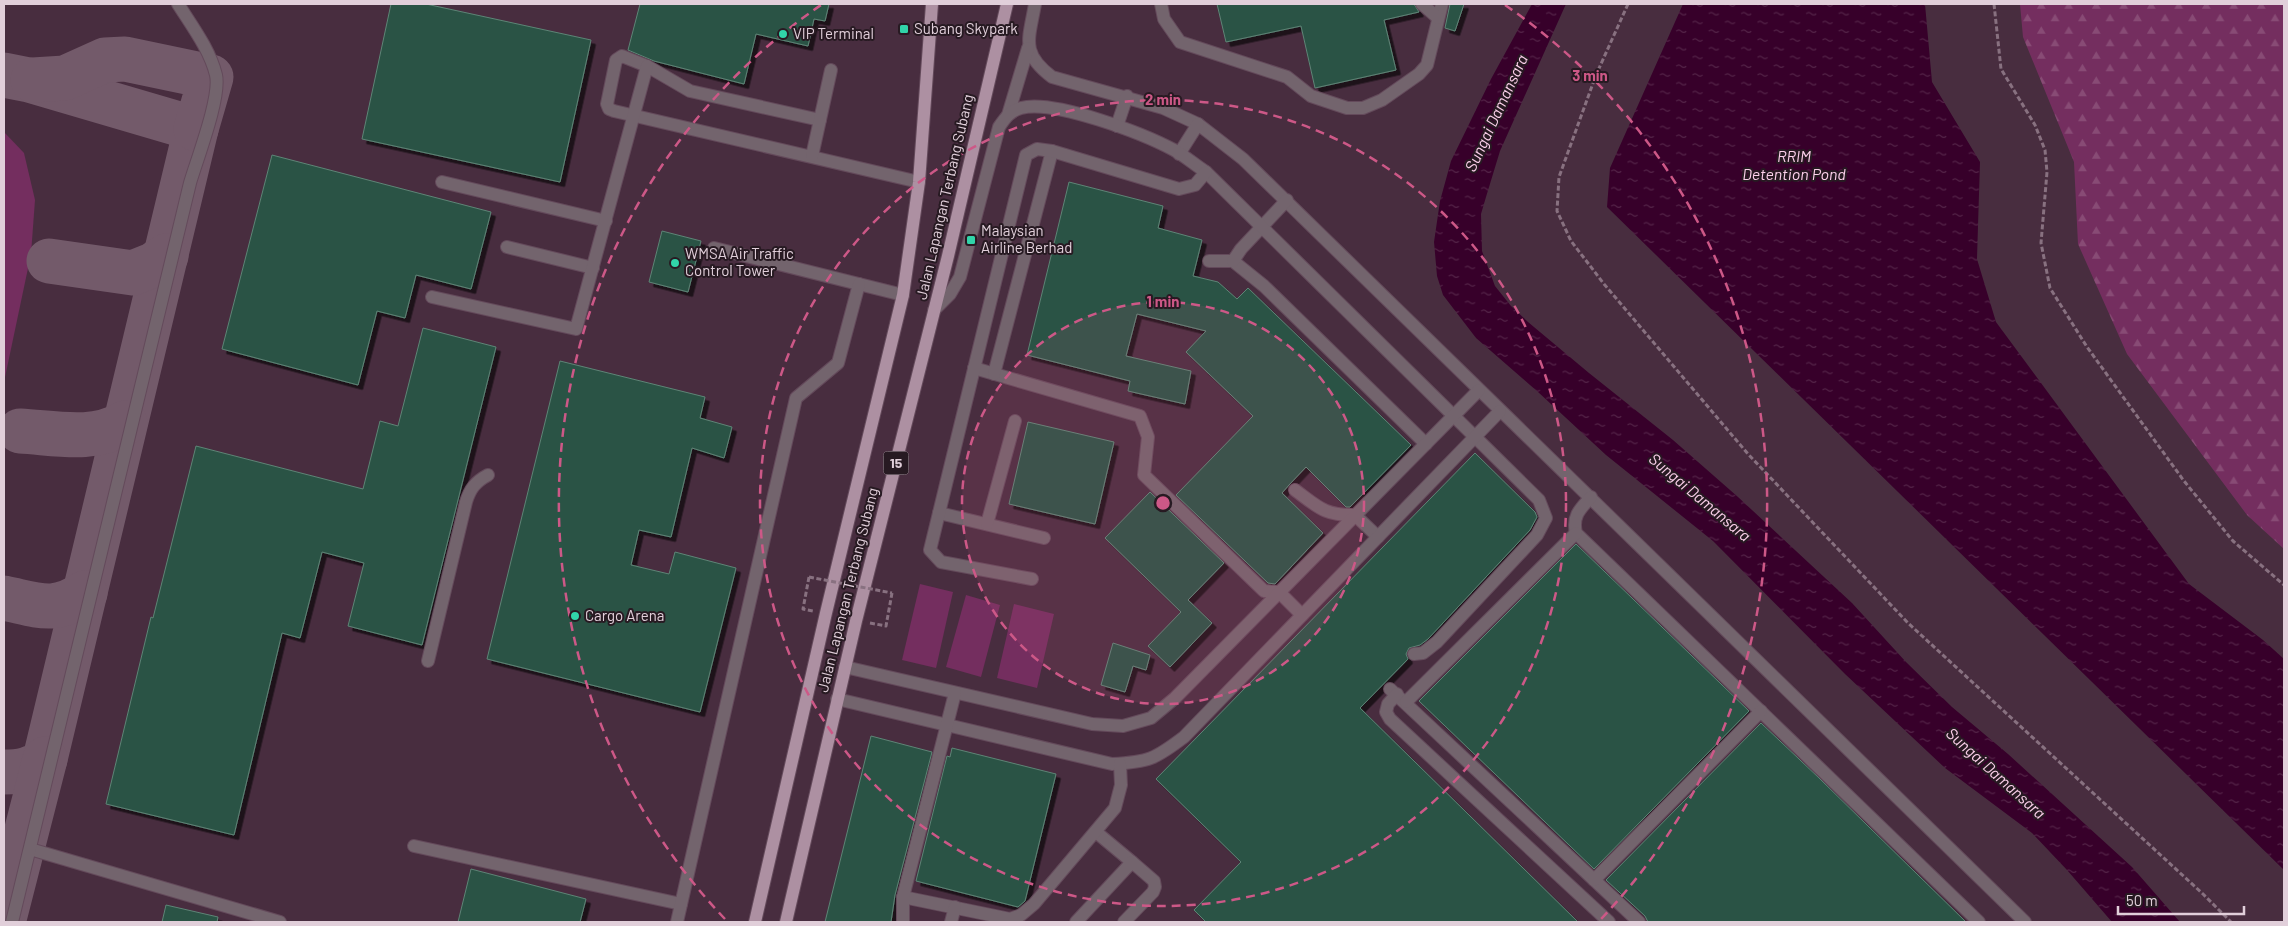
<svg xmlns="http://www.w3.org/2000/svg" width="2288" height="926" font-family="Barlow,sans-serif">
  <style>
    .green { fill: #742e5f }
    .forest { fill: url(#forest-firs) }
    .water { fill: url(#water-ripples) }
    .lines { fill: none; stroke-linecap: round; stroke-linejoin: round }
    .taxiway { stroke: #735a6a; stroke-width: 45 }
    .building { fill: #2c5245; stroke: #5d8576; filter: url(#shadow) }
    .minor-casing { stroke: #644a5b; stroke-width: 14 }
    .major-casing { stroke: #644a5b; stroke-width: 14 }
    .path { stroke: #887180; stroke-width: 3; stroke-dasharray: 5 2.5; stroke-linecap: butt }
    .minor { stroke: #73646d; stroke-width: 12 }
    .major { stroke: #ad90a2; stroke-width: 12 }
    .path-bridge { stroke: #887180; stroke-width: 3; stroke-dasharray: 5 2.5; stroke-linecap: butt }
    .ring { fill: none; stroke: #cd5887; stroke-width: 2.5; stroke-dasharray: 9 6 }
    .poi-dot { fill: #31d4a9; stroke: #271a22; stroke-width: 2 }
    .labels { text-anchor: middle; stroke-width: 4; stroke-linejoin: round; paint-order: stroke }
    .shield { fill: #271a22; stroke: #a999a3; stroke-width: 1 }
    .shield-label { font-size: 14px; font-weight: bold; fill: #e1cfda }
    .poi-label { font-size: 15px; fill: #e1cfda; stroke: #271a22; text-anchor: start }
    .street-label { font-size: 15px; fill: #e1cfda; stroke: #271a22 }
    .water-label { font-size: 16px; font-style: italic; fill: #fcd0eb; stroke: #271a22 }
    .centre { fill: #cd5887; stroke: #271a22; stroke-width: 2.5 }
    .ring-label { font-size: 15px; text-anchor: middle; font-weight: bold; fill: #cd5887; stroke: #271a22; stroke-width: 4; stroke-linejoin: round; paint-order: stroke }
  </style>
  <defs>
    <pattern id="forest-firs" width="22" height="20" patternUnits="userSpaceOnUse" patternTransform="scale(1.25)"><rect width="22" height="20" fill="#742e5f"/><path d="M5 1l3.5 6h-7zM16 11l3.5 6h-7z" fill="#884b75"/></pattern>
    <pattern id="water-ripples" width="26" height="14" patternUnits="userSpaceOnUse" patternTransform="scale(1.25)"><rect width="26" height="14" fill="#37002a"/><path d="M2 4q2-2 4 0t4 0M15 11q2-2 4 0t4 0" fill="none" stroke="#542448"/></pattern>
    <filter id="shadow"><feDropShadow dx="4.5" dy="4.5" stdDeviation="0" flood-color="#0009"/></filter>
  </defs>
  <rect width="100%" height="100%" fill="#482d3f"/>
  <g class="green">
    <path d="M4,132L24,153L35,200L31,254L4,382Z"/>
    <path d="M920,584L953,592L936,668L902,660Z"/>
    <path d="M966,595L1000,605L981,677L946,667Z"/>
    <path d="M1014,604L1054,614L1037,688L997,678Z"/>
  </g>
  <path class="forest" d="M2020,4H2284V549L2247,515L2127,354L2078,244L2074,162L2023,37Z"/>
  <g class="water">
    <path d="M1532,4H1566L1500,151L1486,197L1481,214L1482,251L1495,286L1511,306L1528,322L1589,373L1673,440L1738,497L1852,603L1906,662L1952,707L2008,754L2132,867L2180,922H2112L2067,870L2032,833L1945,768L1845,674L1713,541L1606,455L1538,392L1476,338L1443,295L1437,276L1434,242L1440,201L1451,161L1491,79Z"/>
    <path d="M1683,4H1925L1932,82L1980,162L1977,259L1996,322L2189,584L2263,640L2284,659V870L1607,207L1610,168Z"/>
  </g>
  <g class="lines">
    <g class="taxiway">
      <path d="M4,75L29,80L196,129L45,759C33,770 20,772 4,772"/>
      <path d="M33,80L65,78L105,60L125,59L211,77L196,129"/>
      <path d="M49,261L133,273L153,265L166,256"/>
      <path d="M20,431C56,433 93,442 125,423"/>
      <path d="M4,598C38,605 54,614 85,593"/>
      <path d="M4,919L45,759"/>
    </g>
  </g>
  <g class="building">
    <path d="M391,4H426L591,40L560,182L362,139Z"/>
    <path d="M640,4H829L825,21L814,19L808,46L756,34L744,84L654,61L628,50Z"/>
    <path d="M1217,4H1414L1419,12L1384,20L1396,70L1315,88L1301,26L1226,42Z"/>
    <path d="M1450,4H1464L1455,31L1445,28Z"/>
    <path d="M272,155L491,212L471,289L416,275L405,318L377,311L358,385L222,349Z"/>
    <path d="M1069,182L1163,206L1158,228L1202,240L1193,276L1218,282L1237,299L1248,288L1411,445L1350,507H1346L1306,467L1289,485L1282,493L1323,533L1275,584L1268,583L1176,495L1253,416L1186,352L1206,331L1137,314L1126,356L1191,371L1185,404L1128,391L1130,381L1027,355Z"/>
    <path d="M662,231L701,241L688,292L649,282Z"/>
    <path d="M423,328L496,347L422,645L348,626L364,563L322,552L300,638L282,633L234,835L106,804L151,617L153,618L196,446L363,489L380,421L398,426Z"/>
    <path d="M560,361L705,397L700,418L732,427L724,458L692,448L671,537L639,530L631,565L669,574L675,552L736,568L700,712L487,659Z"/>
    <path d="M1028,422L1114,442L1095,524L1009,504Z"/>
    <path d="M1475,453L1535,512L1537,517L1530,530L1428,639L1420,645L1409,648L1406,654L1408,659L1360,708L1578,922H1206L1194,910L1241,862L1156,779Z"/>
    <path d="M1150,492L1224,563L1188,600L1212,623L1170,667L1148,646L1181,612L1105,538Z"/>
    <path d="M1576,544L1749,711L1594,869L1419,701Z"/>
    <path d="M1113,643L1150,655L1146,670L1133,666L1125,692L1101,685Z"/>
    <path d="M1761,723L1819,778L1966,922H1648L1645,916L1606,880Z"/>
    <path d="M871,736L932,752L895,895L891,922H825Z"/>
    <path d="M952,748L1056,774L1025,901L1018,907L916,881L947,756L950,757Z"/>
    <path d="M471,869L586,899L580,922H458Z"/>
    <path d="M166,905L218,917L217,922H162Z"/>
  </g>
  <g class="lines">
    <defs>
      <g id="minor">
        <path d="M1035,4C1029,39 1020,53 1052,77L1163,108L1198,124L1243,159L2025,922"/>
        <path d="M1161,4L1164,19L1180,42L1287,77L1311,96L1347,108H1363L1382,100L1419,74L1427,65L1442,4"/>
        <path d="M1422,4L1438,18"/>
        <path d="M1008,115L1028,48"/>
        <path d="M820,120L690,91L647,66L622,56L616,60L607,104L609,109L614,111L919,182"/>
        <path d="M1117,126L1127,96"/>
        <path d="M1179,154L1198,124"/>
        <path d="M812,156L831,70"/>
        <path d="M442,182L606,221"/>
        <path d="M507,247L593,268"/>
        <path d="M714,248L903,295"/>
        <path d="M1209,261H1233L1264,286L1426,444"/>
        <path d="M1233,261L1241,249L1287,200"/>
        <path d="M432,297L576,329L647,66"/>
        <path d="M934,310L950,294L960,277L999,127C1005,118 1010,111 1021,108C1054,99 1144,134 1174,150C1185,156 1195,165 1206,172L1539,500L1546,518L1537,535L1437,642L1423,653L1414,654"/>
        <path d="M974,368L1140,416L1148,437L1144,475L1264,591L1279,592L1302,615"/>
        <path d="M994,374L1052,151"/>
        <path d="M1295,490C1318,507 1325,516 1355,515L1378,537"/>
        <path d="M1591,497C1580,509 1572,516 1576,533L1979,922"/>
        <path d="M939,513L1044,538"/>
        <path d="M987,524L1015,421"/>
        <path d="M1032,579L941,562L930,550L1026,155L1037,149L1052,151L1179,189L1195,185L1206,172"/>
        <path d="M428,661L466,502C470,489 475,482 488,475"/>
        <path d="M845,667L1092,724L1123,726L1151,718L1175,698L1479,390"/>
        <path d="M1390,689L1639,922"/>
        <path d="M1397,694L1388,704L1386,712L1390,719L1609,922"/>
        <path d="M837,699L1112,764C1149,762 1155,759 1184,737L1500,411"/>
        <path d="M1406,702L1576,533"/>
        <path d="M1096,832L1132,862"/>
        <path d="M414,846L681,904"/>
        <path d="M30,849L280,922"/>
        <path d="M1594,880L1761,711"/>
        <path d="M903,897L1010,919L1021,915L1034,904L1115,808L1121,785L1120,764"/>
        <path d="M12,922L190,183C197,159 221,97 216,75C210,50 192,26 178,4"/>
        <path d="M677,922L796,398L838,363L859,284"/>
        <path d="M903,922V897L955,693"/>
        <path d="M951,922L955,907"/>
        <path d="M1076,922L1132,862L1154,881L1155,887L1153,892L1124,922"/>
      </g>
      <g id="major">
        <path d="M755,922L826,613L903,295L919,182L932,4"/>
        <path d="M786,922L856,621L948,256L1007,4"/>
      </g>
    </defs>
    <use href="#minor" class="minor-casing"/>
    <use href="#major" class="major-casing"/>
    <g class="path">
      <path d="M1628,4L1596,75L1559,177L1557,211L1571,241L1604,284L1748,454L1908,623L2203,894L2231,922"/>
      <path d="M1994,4L2001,69L2035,125L2045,150L2047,172L2041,243L2050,288L2087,347L2184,481L2233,541L2284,585"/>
      <path d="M809,577L803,609L813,611"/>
      <path d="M870,623L886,626L892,593"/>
    </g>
    <use href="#minor" class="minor"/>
    <use href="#major" class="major"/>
    <path class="path-bridge" d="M809,577L892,593"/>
  </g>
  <circle cx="1163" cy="503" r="201" fill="#cd5887" fill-opacity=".12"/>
  <g class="ring">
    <circle cx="1163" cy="503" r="201"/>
    <circle cx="1163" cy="503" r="403"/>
    <path d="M725 919A604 604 0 0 1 821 5M1505 5A604 604 0 0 1 1601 919"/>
  </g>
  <g class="poi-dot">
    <rect x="899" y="24" width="10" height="10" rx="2.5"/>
    <circle cx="783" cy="34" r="5"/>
    <rect x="966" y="235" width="10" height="10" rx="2.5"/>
    <circle cx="675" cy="263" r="5"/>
    <circle cx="575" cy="616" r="5"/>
  </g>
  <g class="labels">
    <rect class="shield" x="883.5" y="451.5" width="25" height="23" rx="4"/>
    <g class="shield-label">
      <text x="896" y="468">15</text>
    </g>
    <g class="poi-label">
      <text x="914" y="34">Subang Skypark</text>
      <text x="793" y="39">VIP Terminal</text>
      <text x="981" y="236">Malaysian<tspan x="981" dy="17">Airline Berhad</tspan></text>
      <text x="685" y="259">WMSA Air Traffic<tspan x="685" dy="17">Control Tower</tspan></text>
      <text x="585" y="621">Cargo Arena</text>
    </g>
    <g class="street-label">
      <text transform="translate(945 197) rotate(-77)" y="5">Jalan Lapangan Terbang Subang</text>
      <text transform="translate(848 590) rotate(-76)" y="5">Jalan Lapangan Terbang Subang</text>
    </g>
    <g class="water-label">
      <text transform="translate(1496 113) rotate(-65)" y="6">Sungai Damansara</text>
      <text x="1794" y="162">RRIM<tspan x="1794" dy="18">Detention Pond</tspan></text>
      <text transform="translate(1700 497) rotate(40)" y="6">Sungai Damansara</text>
      <text transform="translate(1996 773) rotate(42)" y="6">Sungai Damansara</text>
    </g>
  </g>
  <circle cx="1163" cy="503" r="8" class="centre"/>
  <g class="ring-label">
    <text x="1590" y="81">3 min</text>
    <text x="1163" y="105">2 min</text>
    <text x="1163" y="307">1 min</text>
  </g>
  <rect width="2288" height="926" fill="none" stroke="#e1cfda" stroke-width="10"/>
  <path d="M2118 906v8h126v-8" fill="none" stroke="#e1cfda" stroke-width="2.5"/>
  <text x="2126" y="906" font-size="15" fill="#e1cfda" stroke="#271a22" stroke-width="4" paint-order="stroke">50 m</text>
</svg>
